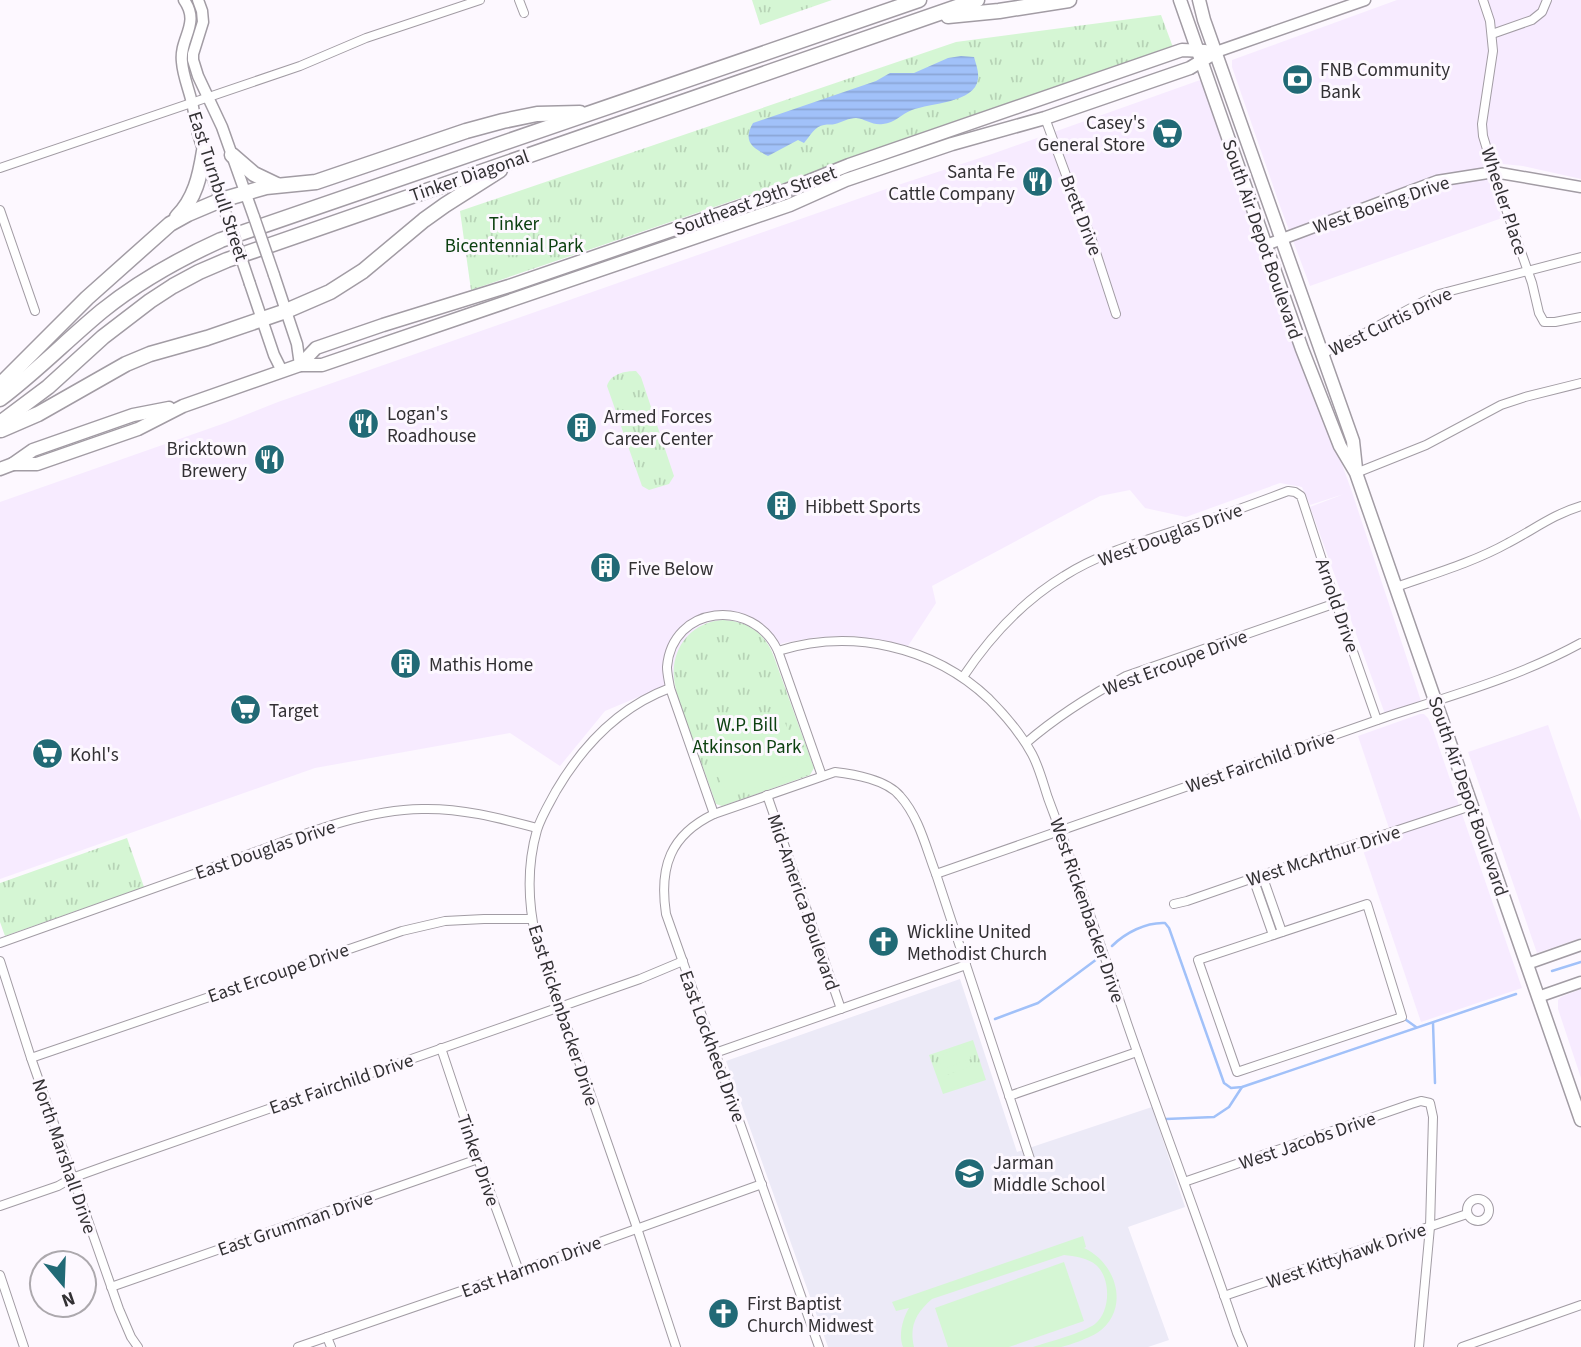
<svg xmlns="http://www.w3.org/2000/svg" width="1581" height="1347" font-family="'Source Sans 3',sans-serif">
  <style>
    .commercial { fill: #f7ebff }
    .education { fill: #eceaf7 }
    .grass { fill: url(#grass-tufts) }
    .pitch { fill: #d5f6d4 }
    .water { fill: url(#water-rules) }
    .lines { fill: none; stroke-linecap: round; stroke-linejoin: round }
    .stream { stroke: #a1c1f9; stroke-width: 2.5 }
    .street-casing { stroke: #a29ca4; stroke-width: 10 }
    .secondary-casing { stroke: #a29ca4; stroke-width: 13 }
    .primary-casing { stroke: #a29ca4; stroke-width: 15 }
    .highway-casing { stroke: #a29ca4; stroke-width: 17 }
    .street { stroke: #fff; stroke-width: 8 }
    .secondary { stroke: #fff; stroke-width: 10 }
    .primary { stroke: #fff; stroke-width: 12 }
    .highway { stroke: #fff; stroke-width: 14 }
    .secondary-bridge-casing { stroke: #a29ca4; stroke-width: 13; stroke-linecap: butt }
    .secondary-bridge { stroke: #fff; stroke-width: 10 }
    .labels { text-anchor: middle; stroke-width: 6; stroke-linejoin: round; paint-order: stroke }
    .poi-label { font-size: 19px; fill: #323033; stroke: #fdf8ff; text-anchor: start }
    .street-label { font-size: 19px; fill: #323033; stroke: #fdf8ff }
    .park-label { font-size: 19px; fill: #0d4111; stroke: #fdf8ff }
  </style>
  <defs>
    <pattern id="grass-tufts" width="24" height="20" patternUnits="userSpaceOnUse" patternTransform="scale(1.75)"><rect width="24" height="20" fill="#d5f6d4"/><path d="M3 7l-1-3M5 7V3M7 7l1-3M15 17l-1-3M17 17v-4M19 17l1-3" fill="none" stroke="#b7d3b6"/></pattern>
    <pattern id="water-rules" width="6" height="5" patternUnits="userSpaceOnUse" patternTransform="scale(1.75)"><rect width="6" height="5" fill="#a1c1f9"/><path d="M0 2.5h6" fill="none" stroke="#8ba6d6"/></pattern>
  </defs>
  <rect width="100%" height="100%" fill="#fdf8ff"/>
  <g class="commercial">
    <path d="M1397,0H1581V179L1523,166L1483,162L1502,218L1310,286L1280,206L1232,67V60Z"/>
    <path d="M1203,79L1352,492L1421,701L1385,714L1310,507L1344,494L1310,505L1302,487L1280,483L1186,517L1145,508L1130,490L1100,496L932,586L936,603L908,646L855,636L817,637L783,643L771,648L759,633L750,627L723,620L703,624L675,661L674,682L605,711L560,766L510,733L315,768L0,879V502L225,423L278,402L889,188L992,154Z"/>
    <path d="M1420,714H1424L1428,718L1431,724L1522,988L1421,1022L1363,850L1393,840L1358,736Z"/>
    <path d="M1548,725L1581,821V938L1537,953L1468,752Z"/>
    <path d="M1581,989V1078L1558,1009V1000L1561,997Z"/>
  </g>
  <path class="education" d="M960,979L1017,1152L1152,1107L1185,1207L1128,1227L1169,1340L1148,1347H828L726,1061Z"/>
  <g class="grass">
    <path d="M752,0H832L760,25Z"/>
    <path d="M1161,15L1174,50L471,290L460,211L956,42Z"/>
    <path d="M636,371L641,377L674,476L669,484L649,490L642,486L607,386C610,374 625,371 636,371Z"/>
    <path d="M723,620C748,621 766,634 774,657L814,768L810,775L722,806L716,804C708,781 700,759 692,737C686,720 678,702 675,685C668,652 689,622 723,620Z"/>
    <path d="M127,838L144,887L5,936L0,922V883Z"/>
    <path d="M973,1040L986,1080L943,1094L929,1055Z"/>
  </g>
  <g class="pitch">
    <path d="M782,715C786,726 801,757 797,767C795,772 792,773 788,776L740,793C735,793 733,794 728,791C718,786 711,754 707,743C726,725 757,718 782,715Z"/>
    <path d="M966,1046L971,1059L942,1069L938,1056Z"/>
    <path d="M972,1066L977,1079L949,1089L944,1076Z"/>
    <path d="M1083,1236L1086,1247L1084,1248C1117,1263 1131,1310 1097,1333C1089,1338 1070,1345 1061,1347C1052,1347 1042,1347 1033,1347C1048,1342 1083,1333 1095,1324C1111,1311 1111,1278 1096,1265C1088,1258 1074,1256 1064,1255L932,1299C916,1313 909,1326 914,1347H903C898,1335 903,1318 909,1308L896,1311L892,1302Z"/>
    <path d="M1064,1262L1084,1321L1009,1347H948L935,1308Z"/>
  </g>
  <path class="water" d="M961,56L974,57C976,64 979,72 978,79C975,103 930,103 912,110C901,114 895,123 883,124C873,126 866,119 856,118C849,118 842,122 835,124C832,125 828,124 824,125C815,126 810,136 804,143L798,140L768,156C753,148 742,142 753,123L876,81L890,73H914L948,58Z"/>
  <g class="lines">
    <g class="stream">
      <path d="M1112,946C1125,933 1146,922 1165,923L1169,928L1224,1083L1231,1088L1242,1087L1516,994"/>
      <path d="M1552,971L1581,962"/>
      <path d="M1402,1017L1416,1027"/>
      <path d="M995,1019L1038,1003L1097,959"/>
      <path d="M1433,1023L1435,1083"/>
      <path d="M1166,1119L1214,1117L1229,1107L1242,1087"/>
    </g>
    <defs>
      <g id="street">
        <path d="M519,0L524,13"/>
        <path d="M1483,0L1490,21L1493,51L1482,124L1483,136L1500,192L1532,283L1539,313L1544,322H1555L1581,317"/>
        <path d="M1492,34L1532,20L1542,12L1547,0"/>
        <path d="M1045,118L1080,213L1090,234L1116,314"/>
        <path d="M0,168L300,66L366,38L480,0"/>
        <path d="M0,210L35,311"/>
        <path d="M1321,354C1362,338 1399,312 1439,294L1581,257"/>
        <path d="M1356,473L1426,445L1501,405L1525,397L1581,383"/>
        <path d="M1396,587C1433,574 1474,562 1508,543C1533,530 1554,514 1581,506"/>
        <path d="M778,651C851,628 933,646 989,699C1005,715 1021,734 1032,754C1039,767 1043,783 1048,798C1058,825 1068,851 1077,878C1094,926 1111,975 1127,1023C1163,1127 1202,1229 1237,1333L1243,1347"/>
        <path d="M963,677C989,638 1023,601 1064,576C1103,551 1149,540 1192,525C1224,515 1256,503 1288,491L1295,492L1301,496L1336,603L1377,720"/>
        <path d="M670,688C619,707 583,745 556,791C549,804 541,817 537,830C527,865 528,903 536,938L637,1228L676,1347"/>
        <path d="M1026,743C1056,717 1091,695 1126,676L1336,603"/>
        <path d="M767,795L841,1009"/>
        <path d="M714,814L670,688C669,681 667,674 667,667C672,605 753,597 778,651L822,776"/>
        <path d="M936,874L1389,716C1454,695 1521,676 1581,643"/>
        <path d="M1262,875L1282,932"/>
        <path d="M1253,878L1273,935"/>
        <path d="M1174,904L1187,901L1262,875L1471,806"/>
        <path d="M1367,904L1402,1017L1237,1072L1198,960Z"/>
        <path d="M0,943C82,914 164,884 247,855C302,835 362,810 422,809C462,808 499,818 537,828"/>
        <path d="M0,961L31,1058L119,1309L131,1337L138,1347"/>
        <path d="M441,1048L478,1159L519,1271"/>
        <path d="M715,1053L966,965"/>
        <path d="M31,1058L402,931L445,921L484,919H532"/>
        <path d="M1009,1096L1137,1052"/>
        <path d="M1184,1182L1411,1104L1421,1101L1430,1103L1433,1117L1430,1227L1419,1347"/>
        <circle cx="1478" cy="1210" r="11"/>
        <path d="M0,1206L58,1186L72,1178L111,1164L640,979L683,961"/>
        <path d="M0,1275L24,1347"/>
        <path d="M111,1287L478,1159"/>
        <path d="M1224,1296L1467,1214"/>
        <path d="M327,1337L331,1347"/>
        <path d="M298,1347L519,1271L762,1184"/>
        <path d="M819,1347L666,914C659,867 670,835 714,814L835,772C854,774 887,780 900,796C919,817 926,848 936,874L1031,1162"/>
        <path d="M1462,1347L1581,1305"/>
      </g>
      <g id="secondary">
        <path d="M184,0C201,24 179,38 182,62C183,75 188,87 191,99C195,112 195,125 199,137C208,167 219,196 230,225"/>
        <path d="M198,0L202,11L203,22L193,54V60L198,76L222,127L254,217"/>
        <path d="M1216,52L1365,0"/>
        <path d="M1266,245L1437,181L1494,172L1581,187"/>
        <path d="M274,275L297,344L300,365"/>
        <path d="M250,284L274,355L282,371"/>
        <path d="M1527,964L1581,945"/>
        <path d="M1538,997L1581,982"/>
      </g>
      <g id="primary">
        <path d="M1180,0L1302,349L1340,446L1356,473L1581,1120"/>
        <path d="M1199,0L1204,20L1353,441L1356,469"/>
        <path d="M300,365L316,348L383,325L509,286L774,195L849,165L1182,50L1205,51"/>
        <path d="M13,464L33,450L133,415L169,408"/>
        <path d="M0,469L13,464H37L138,429L183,406L300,365H322L790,205L846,180L952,144L1045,118L1190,68L1216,52"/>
      </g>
      <g id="highway">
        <path d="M948,16L999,11L1069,0"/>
        <path d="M232,155L254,174L277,185"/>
        <path d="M177,217C195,199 200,176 204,151"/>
        <path d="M0,385L87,298L170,224L188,214L221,200L266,187L316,182L466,131L503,121L537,114L580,113"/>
        <path d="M0,399C36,372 67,340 102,311C138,282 179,259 221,240L919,0"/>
        <path d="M0,423L48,387L103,337L150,301L173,286L199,272L227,260L977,0"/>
        <path d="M1,430L38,414L126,364L150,354L207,338L286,311L330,292L363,271L424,220L445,205L500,170"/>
      </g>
    </defs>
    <use href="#street" class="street-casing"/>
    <use href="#secondary" class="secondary-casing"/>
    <use href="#primary" class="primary-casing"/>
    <use href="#highway" class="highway-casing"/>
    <use href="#street" class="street"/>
    <use href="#secondary" class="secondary"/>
    <use href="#primary" class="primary"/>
    <use href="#highway" class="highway"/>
    <defs>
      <g id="secondary-bridge">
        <path d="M254,217L274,275"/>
        <path d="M230,225L250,284"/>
      </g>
    </defs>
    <use href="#secondary-bridge" class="secondary-bridge-casing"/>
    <use href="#secondary-bridge" class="secondary-bridge"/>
  </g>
  <defs>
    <symbol id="bank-disc" viewBox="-11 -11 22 22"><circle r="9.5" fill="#216a76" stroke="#fdf8ff"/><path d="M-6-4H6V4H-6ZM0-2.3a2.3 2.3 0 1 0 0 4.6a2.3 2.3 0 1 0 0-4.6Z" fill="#fff"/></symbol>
    <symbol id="supermarket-disc" viewBox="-11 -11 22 22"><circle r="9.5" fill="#216a76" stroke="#fdf8ff"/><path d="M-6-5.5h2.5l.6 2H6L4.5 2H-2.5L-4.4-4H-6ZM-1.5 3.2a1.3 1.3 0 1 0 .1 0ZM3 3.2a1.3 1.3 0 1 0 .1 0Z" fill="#fff"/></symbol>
    <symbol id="restaurant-disc" viewBox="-11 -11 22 22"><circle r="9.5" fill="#216a76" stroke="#fdf8ff"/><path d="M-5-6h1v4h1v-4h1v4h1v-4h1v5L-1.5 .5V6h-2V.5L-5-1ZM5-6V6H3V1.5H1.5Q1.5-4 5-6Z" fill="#fff"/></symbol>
    <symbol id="building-disc" viewBox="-11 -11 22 22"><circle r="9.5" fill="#216a76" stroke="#fdf8ff"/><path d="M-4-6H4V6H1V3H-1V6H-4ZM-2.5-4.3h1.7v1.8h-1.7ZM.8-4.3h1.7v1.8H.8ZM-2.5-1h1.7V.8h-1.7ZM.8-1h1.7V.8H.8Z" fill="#fff"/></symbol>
    <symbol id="church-disc" viewBox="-11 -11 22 22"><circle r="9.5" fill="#216a76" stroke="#fdf8ff"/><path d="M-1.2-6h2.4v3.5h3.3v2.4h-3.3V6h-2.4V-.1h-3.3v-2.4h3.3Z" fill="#fff"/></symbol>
    <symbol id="school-disc" viewBox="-11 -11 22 22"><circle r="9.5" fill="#216a76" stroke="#fdf8ff"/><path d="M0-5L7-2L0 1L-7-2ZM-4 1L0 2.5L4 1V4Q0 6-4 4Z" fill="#fff"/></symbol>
  </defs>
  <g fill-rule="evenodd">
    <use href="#bank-disc" x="1280" y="62" width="35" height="35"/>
    <use href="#supermarket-disc" x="1150" y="116" width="35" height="35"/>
    <use href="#restaurant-disc" x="1020" y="164" width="35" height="35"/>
    <use href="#restaurant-disc" x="346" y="406" width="35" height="35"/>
    <use href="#building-disc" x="564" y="410" width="35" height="35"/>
    <use href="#restaurant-disc" x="252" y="442" width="35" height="35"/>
    <use href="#building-disc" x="764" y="488" width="35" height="35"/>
    <use href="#building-disc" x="588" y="550" width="35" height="35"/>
    <use href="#building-disc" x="388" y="646" width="35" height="35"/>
    <use href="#supermarket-disc" x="228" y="692" width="35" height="35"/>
    <use href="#supermarket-disc" x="30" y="736" width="35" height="35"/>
    <use href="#church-disc" x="866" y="924" width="35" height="35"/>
    <use href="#school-disc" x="952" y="1156" width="35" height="35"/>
    <use href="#church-disc" x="706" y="1296" width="35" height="35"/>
  </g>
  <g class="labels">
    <g class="poi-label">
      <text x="1320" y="76">FNB Community<tspan x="1320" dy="22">Bank</tspan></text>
      <text x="1145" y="129" text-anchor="end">Casey's<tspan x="1145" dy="22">General Store</tspan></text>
      <text x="1015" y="178" text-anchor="end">Santa Fe<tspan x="1015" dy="22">Cattle Company</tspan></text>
      <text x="387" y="420">Logan's<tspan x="387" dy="22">Roadhouse</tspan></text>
      <text x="604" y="423">Armed Forces<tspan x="604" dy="22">Career Center</tspan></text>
      <text x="247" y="455" text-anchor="end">Bricktown<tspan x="247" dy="22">Brewery</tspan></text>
      <text x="805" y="513">Hibbett Sports</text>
      <text x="628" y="575">Five Below</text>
      <text x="429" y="671">Mathis Home</text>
      <text x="269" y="717">Target</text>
      <text x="70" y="761">Kohl's</text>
      <text x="907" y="938">Wickline United<tspan x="907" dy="22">Methodist Church</tspan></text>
      <text x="993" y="1169">Jarman<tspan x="993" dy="22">Middle School</tspan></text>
      <text x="747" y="1310">First Baptist<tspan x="747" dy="22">Church Midwest</tspan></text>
    </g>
    <g class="street-label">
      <text transform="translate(469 175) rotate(-19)" y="7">Tinker Diagonal</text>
      <text transform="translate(219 186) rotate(72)" y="7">East Turnbull Street</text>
      <text transform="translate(755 200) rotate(-20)" y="7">Southeast 29th Street</text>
      <text transform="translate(1505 201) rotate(72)" y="7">Wheeler Place</text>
      <text transform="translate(1381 204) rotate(-19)" y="7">West Boeing Drive</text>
      <text transform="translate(1082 215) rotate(69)" y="7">Brett Drive</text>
      <text transform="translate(1263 239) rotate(71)" y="7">South Air Depot Boulevard</text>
      <text transform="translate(1390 321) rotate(-26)" y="7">West Curtis Drive</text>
      <text transform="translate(1170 534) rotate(-20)" y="7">West Douglas Drive</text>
      <text transform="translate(1338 605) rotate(71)" y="7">Arnold Drive</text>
      <text transform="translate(1175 662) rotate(-21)" y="7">West Ercoupe Drive</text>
      <text transform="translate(1260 761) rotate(-19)" y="7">West Fairchild Drive</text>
      <text transform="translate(1469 796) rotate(71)" y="7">South Air Depot Boulevard</text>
      <text transform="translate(265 849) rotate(-19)" y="7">East Douglas Drive</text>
      <text transform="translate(1323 855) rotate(-18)" y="7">West McArthur Drive</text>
      <text transform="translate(804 902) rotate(71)" y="7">Mid-America Boulevard</text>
      <text transform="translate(1088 910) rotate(71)" y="7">West Rickenbacker Drive</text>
      <text transform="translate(278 972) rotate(-19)" y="7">East Ercoupe Drive</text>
      <text transform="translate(564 1015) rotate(72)" y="7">East Rickenbacker Drive</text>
      <text transform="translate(713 1046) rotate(70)" y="7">East Lockheed Drive</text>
      <text transform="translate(341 1083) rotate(-19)" y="7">East Fairchild Drive</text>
      <text transform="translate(1307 1140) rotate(-19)" y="7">West Jacobs Drive</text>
      <text transform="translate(65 1156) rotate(71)" y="7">North Marshall Drive</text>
      <text transform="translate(479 1160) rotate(71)" y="7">Tinker Drive</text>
      <text transform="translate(295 1223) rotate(-19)" y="7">East Grumman Drive</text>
      <text transform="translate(1346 1255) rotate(-19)" y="7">West Kittyhawk Drive</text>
      <text transform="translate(531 1266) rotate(-20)" y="7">East Harmon Drive</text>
    </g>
    <g class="park-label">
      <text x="514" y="230">Tinker<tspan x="514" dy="22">Bicentennial Park</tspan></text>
      <text x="747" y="731">W.P. Bill<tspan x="747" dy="22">Atkinson Park</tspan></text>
    </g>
  </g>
  <g transform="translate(63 1284) rotate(161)"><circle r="33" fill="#fdf8ff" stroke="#aca8ad" stroke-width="2"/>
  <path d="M0-5L12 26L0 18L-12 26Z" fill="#216a76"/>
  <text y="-10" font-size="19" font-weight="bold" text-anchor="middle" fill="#323033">N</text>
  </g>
</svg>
